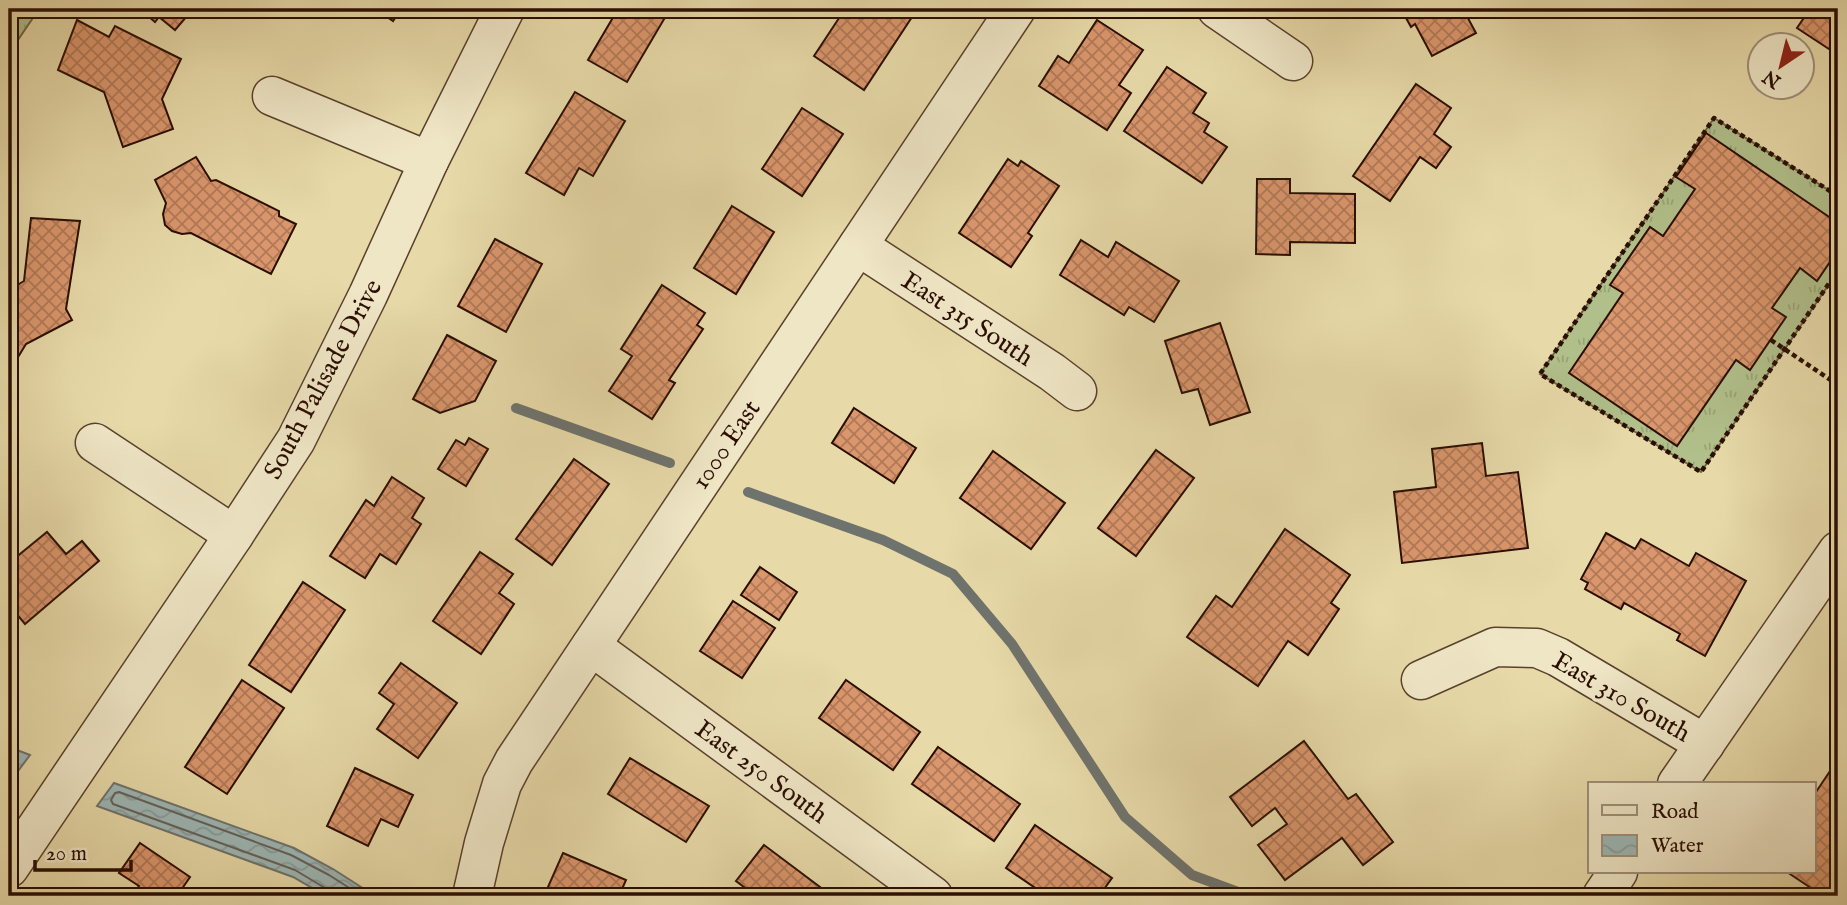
<svg xmlns="http://www.w3.org/2000/svg" width="1847" height="905" font-family="'IM FELL English',serif">
  <style>
    .grass { fill: url(#grass-tufts); stroke: #6e6746; stroke-width: 2 }
    .water { fill: url(#water-waves); stroke: #6f736d; stroke-width: 2 }
    .lines { fill: none; stroke-linecap: round; stroke-linejoin: round }
    .shore { stroke: #64625c; stroke-width: 2 }
    .stream { stroke: #6f736d; stroke-width: 10 }
    .building { fill: url(#building-cross-hatch); stroke: #2a0e02; stroke-width: 2 }
    .minor-casing { stroke: #59412c; stroke-width: 41 }
    .path { stroke: #2a0e02; stroke-width: 4.5; stroke-dasharray: 5 3.5; stroke-linecap: butt }
    .minor { stroke: #efe6c6; stroke-width: 38 }
    .labels { text-anchor: middle; stroke-width: 7; stroke-linejoin: round; paint-order: stroke }
    .street-label { font-size: 26px; fill: #2a0e02; stroke: #efe6c6 }
  </style>
  <defs>
    <pattern id="grass-tufts" width="24" height="20" patternUnits="userSpaceOnUse" patternTransform="scale(1.75)"><rect width="24" height="20" fill="#b1c08b"/><path d="M3 7l-1-3M5 7V3M7 7l1-3M15 17l-1-3M17 17v-4M19 17l1-3" fill="none" stroke="#98a476"/></pattern>
    <pattern id="water-waves" width="16" height="10" patternUnits="userSpaceOnUse" patternTransform="scale(1.75)"><rect width="16" height="10" fill="#9db7b5"/><path d="M0 5q4-4 8 0t8 0" fill="none" stroke="#879c9a"/></pattern>
    <pattern id="building-cross-hatch" width="8" height="8" patternUnits="userSpaceOnUse" patternTransform="scale(1.75)"><rect width="8" height="8" fill="#da966c"/><path d="M0 0l8 8M0 8l8-8" fill="none" stroke="#b17957"/></pattern>
  </defs>
  <rect width="100%" height="100%" fill="#e7d9a8"/>
  <filter id="stains"><feTurbulence type="fractalNoise" baseFrequency=".00286" numOctaves="4"/><feColorMatrix values="0 0 0 0 .2 0 0 0 0 .09 0 0 0 0 .02 0 0 0 .5 -.17"/></filter>
  <radialGradient id="worn" r=".72"><stop offset=".6" stop-color="#630" stop-opacity="0"/><stop offset="1" stop-color="#630" stop-opacity=".3"/></radialGradient>
  <g class="grass">
    <path d="M9,9H39L9,53Z"/>
    <path d="M1714,118L1838,196V271L1701,472L1540,374Z"/>
  </g>
  <g class="water">
    <path d="M9,747L30,755L15,775L9,773Z"/>
    <path d="M114,783L294,848L333,869L375,896H326L293,877L97,806Z"/>
  </g>
  <g class="lines">
    <path class="shore" d="M328,896L325,888L295,870L113,804L111,800L115,793L119,792L291,855L329,875L362,896"/>
    <g class="stream">
      <path d="M516,408L670,463"/>
      <path d="M748,492L883,540L953,574L1012,644L1125,817L1192,875L1249,896"/>
    </g>
  </g>
  <g class="building">
    <path d="M140,9H193L175,30L159,17L155,22Z"/>
    <path d="M376,9H401L393,21Z"/>
    <path d="M618,9H670L627,82L588,60Z"/>
    <path d="M845,9L862,18L868,9H900L912,17L864,90L814,56Z"/>
    <path d="M1401,9H1463L1476,33L1432,56L1415,24L1411,27Z"/>
    <path d="M1810,9H1838V55L1797,28Z"/>
    <path d="M77,20L109,37L115,26L181,59L162,99L173,129L123,147L104,92L58,70Z"/>
    <path d="M1097,20L1143,50L1119,85L1131,93L1107,130L1039,86L1058,56L1069,63Z"/>
    <path d="M1167,67L1206,93L1193,113L1209,123L1204,132L1227,147L1202,183L1124,131Z"/>
    <path d="M1416,84L1451,108L1434,134L1451,147L1436,168L1420,157L1390,201L1353,176Z"/>
    <path d="M575,92L625,121L593,176L579,168L564,195L526,173Z"/>
    <path d="M802,108L843,134L802,196L762,169Z"/>
    <path d="M1706,133L1838,223V250L1817,281L1800,268L1772,308L1786,317L1750,370L1736,360L1677,446L1569,373L1623,293L1610,285L1650,227L1663,236L1695,189L1676,177Z"/>
    <path d="M196,157L211,181L216,180L279,211V216L296,224L271,274L191,233L182,234L172,231L165,225L163,214L166,203L155,180Z"/>
    <path d="M1008,159L1018,166L1021,161L1059,186L1028,233L1032,236L1011,267L959,233Z"/>
    <path d="M1257,179H1290V193L1355,194V243L1290,242V255L1256,254Z"/>
    <path d="M732,206L774,232L736,294L694,268Z"/>
    <path d="M31,218L80,221L66,309L72,320L26,344L9,372V290L24,281Z"/>
    <path d="M495,239L542,264L506,332L458,306Z"/>
    <path d="M1081,240L1108,257L1116,242L1179,281L1154,322L1129,307L1124,315L1060,275Z"/>
    <path d="M662,285L705,313L697,325L703,329L669,380L675,383L652,419L609,391L632,356L621,349Z"/>
    <path d="M1220,323L1250,412L1210,425L1198,389L1182,393L1165,341Z"/>
    <path d="M447,335L496,361L475,401L440,413L413,399Z"/>
    <path d="M854,408L916,448L894,483L832,443Z"/>
    <path d="M469,438L488,449L466,486L438,469L456,440L465,445Z"/>
    <path d="M1482,443L1486,476L1518,472L1528,548L1402,563L1394,492L1436,487L1432,449Z"/>
    <path d="M1156,450L1194,478L1136,556L1098,528Z"/>
    <path d="M993,451L1065,503L1031,549L960,498Z"/>
    <path d="M574,459L609,484L552,565L516,539Z"/>
    <path d="M392,477L424,498L412,518L421,524L396,564L380,554L365,578L330,556L366,500L374,506Z"/>
    <path d="M1285,529L1350,575L1331,603L1339,609L1308,655L1288,641L1258,686L1187,637L1216,596L1232,607Z"/>
    <path d="M47,532L66,554L82,541L99,561L25,624L15,612L9,617V563Z"/>
    <path d="M1606,533L1635,549L1641,539L1689,566L1696,553L1746,581L1705,656L1677,640L1680,634L1624,603L1621,609L1585,589L1588,583L1581,579Z"/>
    <path d="M480,552L513,574L499,593L514,604L481,654L433,621Z"/>
    <path d="M760,567L797,592L779,620L741,595Z"/>
    <path d="M303,582L345,610L291,692L249,665Z"/>
    <path d="M733,601L775,628L742,678L700,651Z"/>
    <path d="M401,663L457,703L418,758L377,729L394,704L379,693Z"/>
    <path d="M242,680L284,708L227,794L185,767Z"/>
    <path d="M846,680L920,732L893,770L819,718Z"/>
    <path d="M1304,741L1348,799L1356,794L1393,842L1363,865L1342,838L1285,880L1258,845L1287,824L1275,808L1252,826L1230,797Z"/>
    <path d="M938,747L1020,804L994,841L912,784Z"/>
    <path d="M630,758L709,806L686,842L608,794Z"/>
    <path d="M355,768L413,795L398,827L381,819L368,846L327,826Z"/>
    <path d="M1830,771L1838,776V884L1830,896H1823L1787,872H1814V795Z"/>
    <path d="M1035,825L1112,878L1099,896H1047L1006,868Z"/>
    <path d="M140,843L190,877L177,896H132L139,886L119,873Z"/>
    <path d="M764,845L832,896H756L736,881Z"/>
    <path d="M563,853L626,880L619,896H544Z"/>
  </g>
  <g class="lines">
    <defs>
      <g id="minor">
        <path d="M1217,9L1293,61"/>
        <path d="M272,96L429,161"/>
        <path d="M858,246L1052,372L1077,391"/>
        <path d="M95,443L234,535"/>
        <path d="M591,646L933,896"/>
        <path d="M1421,680L1495,647L1537,648L1558,657L1705,744"/>
        <path d="M1677,784L1838,551"/>
        <path d="M9,868L234,535L296,440L368,295L429,161L505,9"/>
        <path d="M472,896L484,843L502,784L514,761L1016,9"/>
        <path d="M1602,896L1618,872"/>
      </g>
    </defs>
    <use href="#minor" class="minor-casing"/>
    <g class="path">
      <path d="M1838,196L1714,118L1540,374L1701,472L1838,270"/>
      <path d="M1771,340L1838,385"/>
    </g>
    <use href="#minor" class="minor"/>
  </g>
  <g class="labels">
    <g class="street-label">
      <text transform="translate(968 318) rotate(33)" y="9">East 315 South</text>
      <text transform="translate(322 379) rotate(-62)" y="9">South Palisade Drive</text>
      <text transform="translate(725 444) rotate(-56)" y="9">1000 East</text>
      <text transform="translate(1622 696) rotate(30)" y="9">East 310 South</text>
      <text transform="translate(762 771) rotate(36)" y="9">East 250 South</text>
    </g>
  </g>
  <rect width="1847" height="905" fill="none" stroke="#e7d9a8" stroke-width="35"/>
  <rect x="10" y="10" width="1826" height="884" fill="none" stroke="#2a0e02" stroke-width="3.5"/>
  <rect x="18" y="18" width="1812" height="870" fill="none" stroke="#2a0e02" stroke-width="2"/>
  <rect x="1588" y="782" width="228" height="91" fill="#efe6c6" stroke="#a09078" stroke-width="2"/>
  <rect x="1602" y="805" width="35" height="10" fill="#efe6c6" stroke="#a09078" stroke-width="2"/>
  <text x="1651" y="818" font-size="21" fill="#2a0e02">Road</text>
  <rect x="1602" y="835" width="35" height="21" fill="url(#water-waves)" stroke="#a09078" stroke-width="2"/>
  <text x="1651" y="852" font-size="21" fill="#2a0e02">Water</text>
  <g transform="translate(1781 66) rotate(215)"><circle r="33" fill="#efe6c6" stroke="#a09078" stroke-width="2"/>
  <path d="M0-5L12 26L0 18L-12 26Z" fill="#8f2418"/>
  <text y="-10" font-size="19" font-weight="bold" text-anchor="middle" fill="#2a0e02">N</text>
  </g>
  <path d="M35 860v10h96v-10" fill="none" stroke="#2a0e02" stroke-width="3.5"/>
  <text x="46" y="860" font-size="21" fill="#2a0e02" stroke="#efe6c6" stroke-width="5" paint-order="stroke">20 m</text>
  <rect width="100%" height="100%" filter="url(#stains)"/>
  <rect width="100%" height="100%" fill="url(#worn)"/>
</svg>
